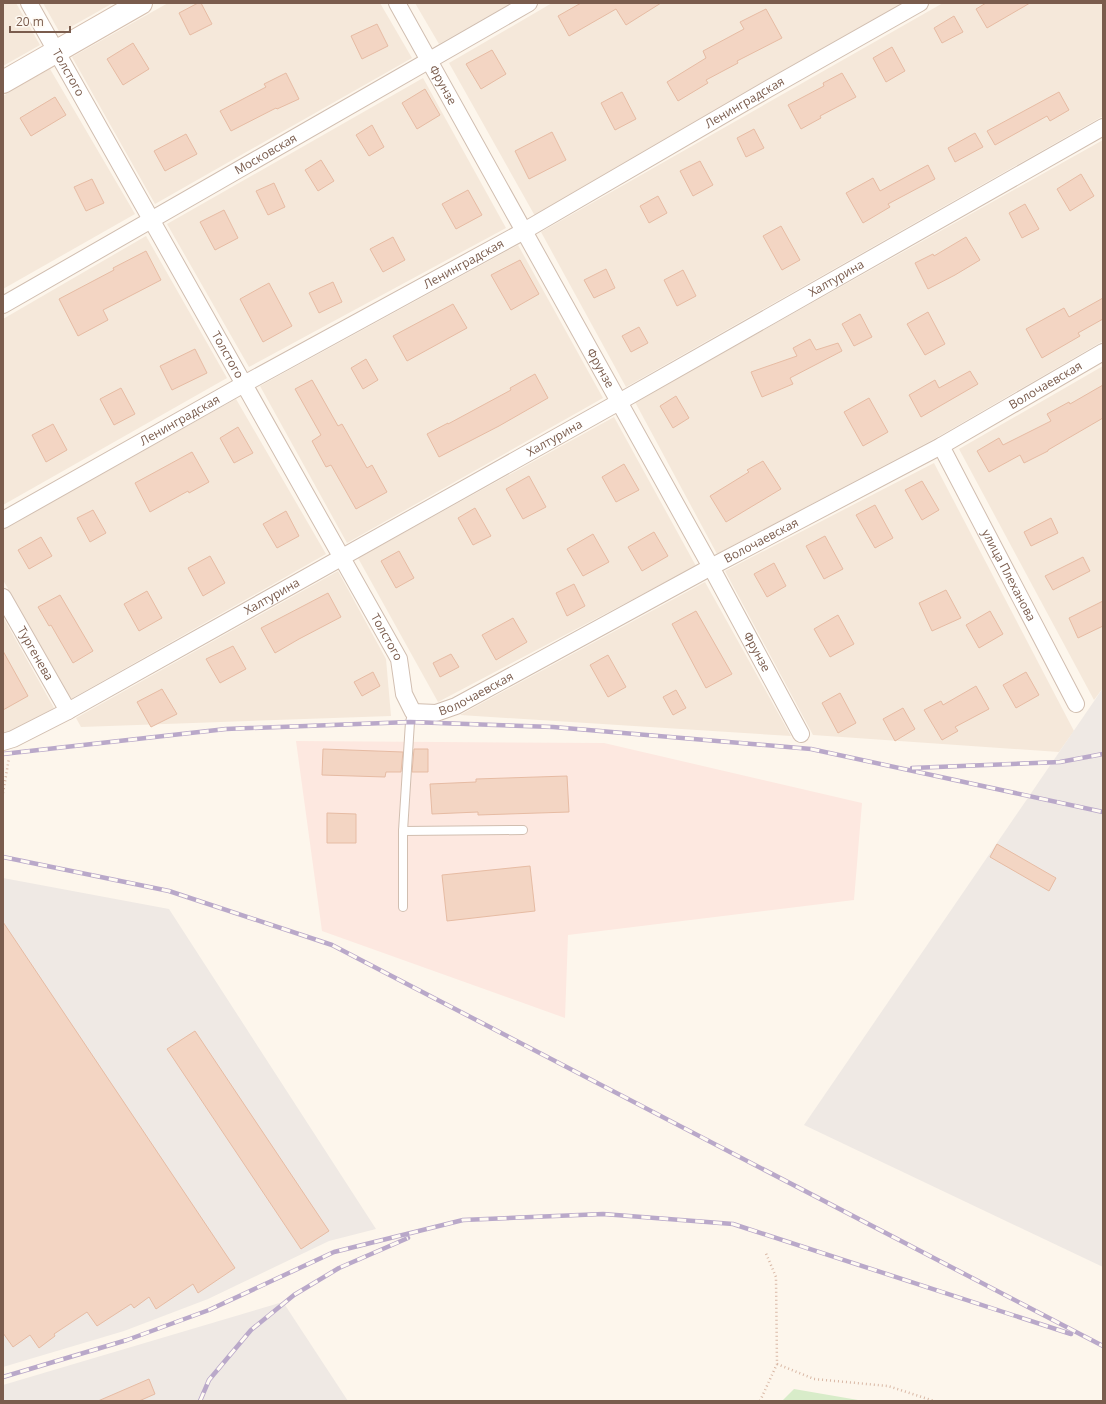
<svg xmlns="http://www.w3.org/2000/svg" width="1106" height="1404" font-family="'Open Sans',sans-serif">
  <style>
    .residential { fill: #f5e8da }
    .commercial { fill: #fde8e0 }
    .industrial { fill: #efe9e4 }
    .green { fill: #d8ecc9 }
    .building { fill: #f3d5c3; stroke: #e6bba3 }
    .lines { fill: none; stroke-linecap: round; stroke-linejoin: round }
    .lane-casing { stroke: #d1beb0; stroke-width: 10 }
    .street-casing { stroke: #d1beb0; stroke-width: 18 }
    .secondary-casing { stroke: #d6c0b0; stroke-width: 24 }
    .path { stroke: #d9b8a5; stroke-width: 2.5; stroke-dasharray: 1 3; stroke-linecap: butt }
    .lane { stroke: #fff; stroke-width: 8 }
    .street { stroke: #fff; stroke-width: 16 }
    .secondary { stroke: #fff; stroke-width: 22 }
    .rail-casing { stroke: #b9a8c9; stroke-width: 4.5 }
    .rail { stroke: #fffaf3; stroke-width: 3; stroke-dasharray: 9; stroke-linecap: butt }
    .labels { text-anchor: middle; stroke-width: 3; stroke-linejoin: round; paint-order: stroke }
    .street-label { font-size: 12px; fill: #7a5c4d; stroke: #fffaf3 }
  </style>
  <rect width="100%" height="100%" fill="#fdf6ec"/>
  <g class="residential">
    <path d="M3,3H16L40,45L3,66Z"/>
    <path d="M43,3H113L60,33Z"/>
    <path d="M168,3H380L412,58L155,204L72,57Z"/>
    <path d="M415,3H511L439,44Z"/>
    <path d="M552,3H906L535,216L449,63Z"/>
    <path d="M943,3H1103V116L626,387L541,232Z"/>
    <path d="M50,69L135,214L3,289V96Z"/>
    <path d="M423,78L506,228L249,367L167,224Z"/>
    <path d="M1103,140V341L936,438L717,554L635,402Z"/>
    <path d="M146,236L227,378L3,505V319Z"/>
    <path d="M518,245L603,398L347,543L260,386Z"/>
    <path d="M1103,366V688L1094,700L959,449Z"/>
    <path d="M236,399L326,554L71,699L3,580V529Z"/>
    <path d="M614,417L696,566L438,702L358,558Z"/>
    <path d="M934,463L1074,731L1059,752L813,735L725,571Z"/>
    <path d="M338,571L386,659L391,716L81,727L76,718Z"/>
    <path d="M705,582L791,736L460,715Z"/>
    <path d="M3,617L54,708L3,737Z"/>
  </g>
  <path class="commercial" d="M296,741L604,743L862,803L854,900L568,935L565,1018L322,931Z"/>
  <g class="industrial">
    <path d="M1103,688V1267L804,1125Z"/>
    <path d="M3,878L169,909L376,1229L329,1241L208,1299L124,1331L3,1367Z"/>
    <path d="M283,1302L348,1401H3V1385Z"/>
  </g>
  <path class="green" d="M794,1389L858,1400V1401H782Z"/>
  <g class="building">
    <path d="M198,3H201L212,24L190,35L179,13Z"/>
    <path d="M581,3H661L626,25L616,9L569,36L558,16Z"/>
    <path d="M986,3H1030L987,28L976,9Z"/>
    <path d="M766,9L782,38L737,61L738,63L706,80L708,83L678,101L667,82L706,58L703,51L744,29L740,22Z"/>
    <path d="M954,16L963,32L942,43L934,28Z"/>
    <path d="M377,24L388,46L362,59L351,36Z"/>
    <path d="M133,43L149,69L123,85L107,59Z"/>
    <path d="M892,47L905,71L886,82L873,58Z"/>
    <path d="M492,50L506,74L481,89L466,64Z"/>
    <path d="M286,73L299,99L277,109L276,108L231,131L220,111L266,87L264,84Z"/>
    <path d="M842,73L856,97L820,116L821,118L801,129L788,105L824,86L823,83Z"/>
    <path d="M425,89L440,115L417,129L402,103Z"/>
    <path d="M622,92L636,119L615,130L601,103Z"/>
    <path d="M1059,92L1069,110L1050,121L1047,116L995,145L987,131Z"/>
    <path d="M55,97L66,115L31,136L20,118Z"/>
    <path d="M372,125L384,147L369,156L356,135Z"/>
    <path d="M754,129L764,148L746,157L737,138Z"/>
    <path d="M552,132L566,160L529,179L515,151Z"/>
    <path d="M975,133L983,147L955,162L948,148Z"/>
    <path d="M186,134L197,154L165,171L154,151Z"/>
    <path d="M321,160L334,181L318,191L305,170Z"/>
    <path d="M700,161L713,185L693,196L680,171Z"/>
    <path d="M928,165L935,179L888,204L890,207L863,223L846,193L873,178L880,191Z"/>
    <path d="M1081,174L1094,196L1070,211L1057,189Z"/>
    <path d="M92,179L104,203L86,211L74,187Z"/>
    <path d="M274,183L285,207L268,215L256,191Z"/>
    <path d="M468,190L482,215L456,229L442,204Z"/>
    <path d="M658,196L667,213L649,223L640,206Z"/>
    <path d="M1025,204L1039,229L1022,238L1009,213Z"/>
    <path d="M224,210L238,238L215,250L200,222Z"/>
    <path d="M781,226L800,260L782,270L763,236Z"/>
    <path d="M393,237L405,260L383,272L370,249Z"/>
    <path d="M966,237L980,260L955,275L928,289L915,263L933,254L934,256Z"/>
    <path d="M146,251L161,280L103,310L108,320L78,336L59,299L114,270L113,268Z"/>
    <path d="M520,260L539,294L511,310L491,275Z"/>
    <path d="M606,269L615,288L594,298L584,280Z"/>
    <path d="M683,270L696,296L677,306L664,280Z"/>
    <path d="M333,282L342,302L319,313L309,293Z"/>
    <path d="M269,283L292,326L263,342L240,299Z"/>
    <path d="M1103,298V319L1078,333L1080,336L1042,358L1026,329L1064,308L1069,317Z"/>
    <path d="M453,304L467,328L407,361L393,336Z"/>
    <path d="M928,312L945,344L925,355L907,324Z"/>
    <path d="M860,314L872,337L854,346L842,324Z"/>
    <path d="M639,327L648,343L631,352L622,336Z"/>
    <path d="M810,339L816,350L838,343L842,351L790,378L793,384L762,397L751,372L797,356L793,348Z"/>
    <path d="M195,349L207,373L172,390L160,366Z"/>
    <path d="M366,359L378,380L363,389L351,368Z"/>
    <path d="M970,371L978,384L921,417L909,395L935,380L939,388Z"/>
    <path d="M535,374L548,398L499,426L439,457L427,434L448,423V424L511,390L510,388Z"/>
    <path d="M312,380L338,426L342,424L367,468L372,465L387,492L356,509L331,465L326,467L312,441L321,435L295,389Z"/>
    <path d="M1103,385V418L1048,450V451L1024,463L1020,455L989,472L977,451L999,438L1003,445L1051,421L1047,414L1069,402L1070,404Z"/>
    <path d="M121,388L135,414L114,425L100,399Z"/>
    <path d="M676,396L689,418L673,428L660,406Z"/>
    <path d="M869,398L888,432L863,446L844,412Z"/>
    <path d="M53,424L67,450L46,462L32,435Z"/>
    <path d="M238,427L253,453L234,463L220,438Z"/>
    <path d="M192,452L209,482L189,493L188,491L150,512L135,483Z"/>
    <path d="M763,461L781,489L726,522L710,496L749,472L747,470Z"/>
    <path d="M624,464L639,490L616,502L602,477Z"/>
    <path d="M529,476L546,507L523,519L506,489Z"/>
    <path d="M922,481L939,510L922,520L905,490Z"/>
    <path d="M875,505L893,538L875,548L856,515Z"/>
    <path d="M475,508L491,536L473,545L458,518Z"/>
    <path d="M93,510L106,533L90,542L77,518Z"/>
    <path d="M286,511L299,536L277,548L263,524Z"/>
    <path d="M1051,518L1058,533L1031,546L1024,532Z"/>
    <path d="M654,532L668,556L642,571L628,547Z"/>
    <path d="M593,534L609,562L583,576L567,549Z"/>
    <path d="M825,536L843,569L824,579L806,546Z"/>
    <path d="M41,537L52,556L29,569L18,550Z"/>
    <path d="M399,551L414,578L396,588L381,561Z"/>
    <path d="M210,556L225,583L203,596L188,568Z"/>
    <path d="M1083,557L1090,571L1053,590L1045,576Z"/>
    <path d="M774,563L786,586L767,597L754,574Z"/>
    <path d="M574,584L585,606L567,616L556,593Z"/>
    <path d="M946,590L961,618L932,631L919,603Z"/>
    <path d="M147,591L162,618L139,631L124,604Z"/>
    <path d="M328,593L341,617L299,639L275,653L261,628Z"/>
    <path d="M60,595L93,651L73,663L51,625L49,626L38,607Z"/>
    <path d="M1103,601V626L1078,638L1069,618Z"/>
    <path d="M696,611L732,674L706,688L672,624Z"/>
    <path d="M990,611L1003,634L979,648L966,625Z"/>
    <path d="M838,615L854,644L830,657L814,629Z"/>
    <path d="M513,618L527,642L496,660L482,635Z"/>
    <path d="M233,646L246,669L220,683L206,659Z"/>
    <path d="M3,651L28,696L3,710Z"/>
    <path d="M451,654L459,667L440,677L433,663Z"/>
    <path d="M608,655L626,687L608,697L590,665Z"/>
    <path d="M373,672L380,686L362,696L354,682Z"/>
    <path d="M1026,672L1039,695L1016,708L1003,685Z"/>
    <path d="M976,686L989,709L955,727L958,731L942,740L924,710L941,701L943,705Z"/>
    <path d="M162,689L177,714L151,727L137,702Z"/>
    <path d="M676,690L686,708L673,715L663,697Z"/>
    <path d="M840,693L856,723L838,733L822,703Z"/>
    <path d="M903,708L915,729L895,741L883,719Z"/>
    <path d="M323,749L403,752L401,772H386L385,777L322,775Z"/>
    <path d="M414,749H428V772H412Z"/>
    <path d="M567,776L569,812L478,815V812L432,814L430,784L476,782V779Z"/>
    <path d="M327,813L356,814V843H327Z"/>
    <path d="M997,844L1056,878L1049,891L990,857Z"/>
    <path d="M530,866L535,911L447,921L442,875Z"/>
    <path d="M3,922L235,1268L198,1293L193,1284L156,1309L149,1297L134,1308L131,1304L97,1326L87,1312L54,1334L55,1336L39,1348L30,1335L13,1347L3,1333Z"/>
    <path d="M195,1031L329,1231L301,1249L167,1049Z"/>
    <path d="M149,1379L155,1394L139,1401H98Z"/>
  </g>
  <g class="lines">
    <defs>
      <g id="lane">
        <path d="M403,831L523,830"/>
        <path d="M403,907V831L410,722L413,712"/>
      </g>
      <g id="street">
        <path id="s1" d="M29,3L399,659L404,694L413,712L436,713L456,706L711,567L941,446L1103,352"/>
        <path id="s2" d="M397,3L711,567L801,734"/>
        <path id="s3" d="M3,305L529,3"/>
        <path id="s4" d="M941,446L1076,704"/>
        <path id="s5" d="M3,520L244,384L524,231L768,89L920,3"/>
        <path id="s6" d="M3,597L68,711"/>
        <path id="s7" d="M3,742L13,739L68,711L619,402L1103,127"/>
      </g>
      <path id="secondary" d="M3,82L141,3"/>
    </defs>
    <use href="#lane" class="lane-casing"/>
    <use href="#street" class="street-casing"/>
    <use href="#secondary" class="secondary-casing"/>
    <g class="path">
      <path d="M3,793L9,758"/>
      <path d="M777,1364L814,1379L888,1386L934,1401"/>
      <path d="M760,1401L777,1364L776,1277L765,1251"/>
    </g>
    <use href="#lane" class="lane"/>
    <use href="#street" class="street"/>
    <use href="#secondary" class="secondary"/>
    <defs>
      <g id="rail">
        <path d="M3,754L226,729L410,722L553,727L811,749L1103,812"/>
        <path d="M912,768L1060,762L1103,754"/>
        <path d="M3,857L169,891L332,945L1103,1346"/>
        <path d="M3,1377L127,1340L209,1310L334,1252L463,1220L603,1214L733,1224L1071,1334"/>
        <path d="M200,1401L209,1380L251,1330L294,1295L339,1268L408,1238"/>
      </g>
    </defs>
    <use href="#rail" class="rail-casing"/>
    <use href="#rail" class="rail"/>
  </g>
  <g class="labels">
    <g class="street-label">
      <text dy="4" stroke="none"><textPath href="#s1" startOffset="80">Толстого</textPath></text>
      <text dy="4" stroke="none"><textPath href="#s2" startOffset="94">Фрунзе</textPath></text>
      <text dy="4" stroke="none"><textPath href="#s5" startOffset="851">Ленинградская</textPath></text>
      <text dy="4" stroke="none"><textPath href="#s3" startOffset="303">Московская</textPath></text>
      <text dy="4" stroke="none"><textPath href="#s5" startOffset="527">Ленинградская</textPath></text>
      <text dy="4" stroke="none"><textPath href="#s7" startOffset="954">Халтурина</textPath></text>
      <text dy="4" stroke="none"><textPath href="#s1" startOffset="404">Толстого</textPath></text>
      <text dy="4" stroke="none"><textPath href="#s2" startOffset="418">Фрунзе</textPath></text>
      <text dy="4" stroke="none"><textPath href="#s1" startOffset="1524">Волочаевская</textPath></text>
      <text dy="4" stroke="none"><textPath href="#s5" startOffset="203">Ленинградская</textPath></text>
      <text dy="4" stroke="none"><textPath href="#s7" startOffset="630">Халтурина</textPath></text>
      <text dy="4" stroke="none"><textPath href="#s1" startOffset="1200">Волочаевская</textPath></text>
      <text dy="4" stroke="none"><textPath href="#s4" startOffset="146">улица Плеханова</textPath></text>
      <text dy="4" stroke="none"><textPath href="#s7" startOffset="306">Халтурина</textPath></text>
      <text dy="4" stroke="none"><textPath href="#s1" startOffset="728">Толстого</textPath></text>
      <text dy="4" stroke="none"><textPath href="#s2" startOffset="742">Фрунзе</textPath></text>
      <text dy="4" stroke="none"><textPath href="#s6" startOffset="65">Тургенева</textPath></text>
      <text dy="4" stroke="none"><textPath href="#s1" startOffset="876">Волочаевская</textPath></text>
    </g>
  </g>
  <rect width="1106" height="1404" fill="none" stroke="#7a5c4d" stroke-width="8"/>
  <path d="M10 26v6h60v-6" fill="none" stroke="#7a5c4d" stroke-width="2"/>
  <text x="16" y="26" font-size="12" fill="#7a5c4d" stroke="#fffaf3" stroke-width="3" paint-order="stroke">20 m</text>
</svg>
